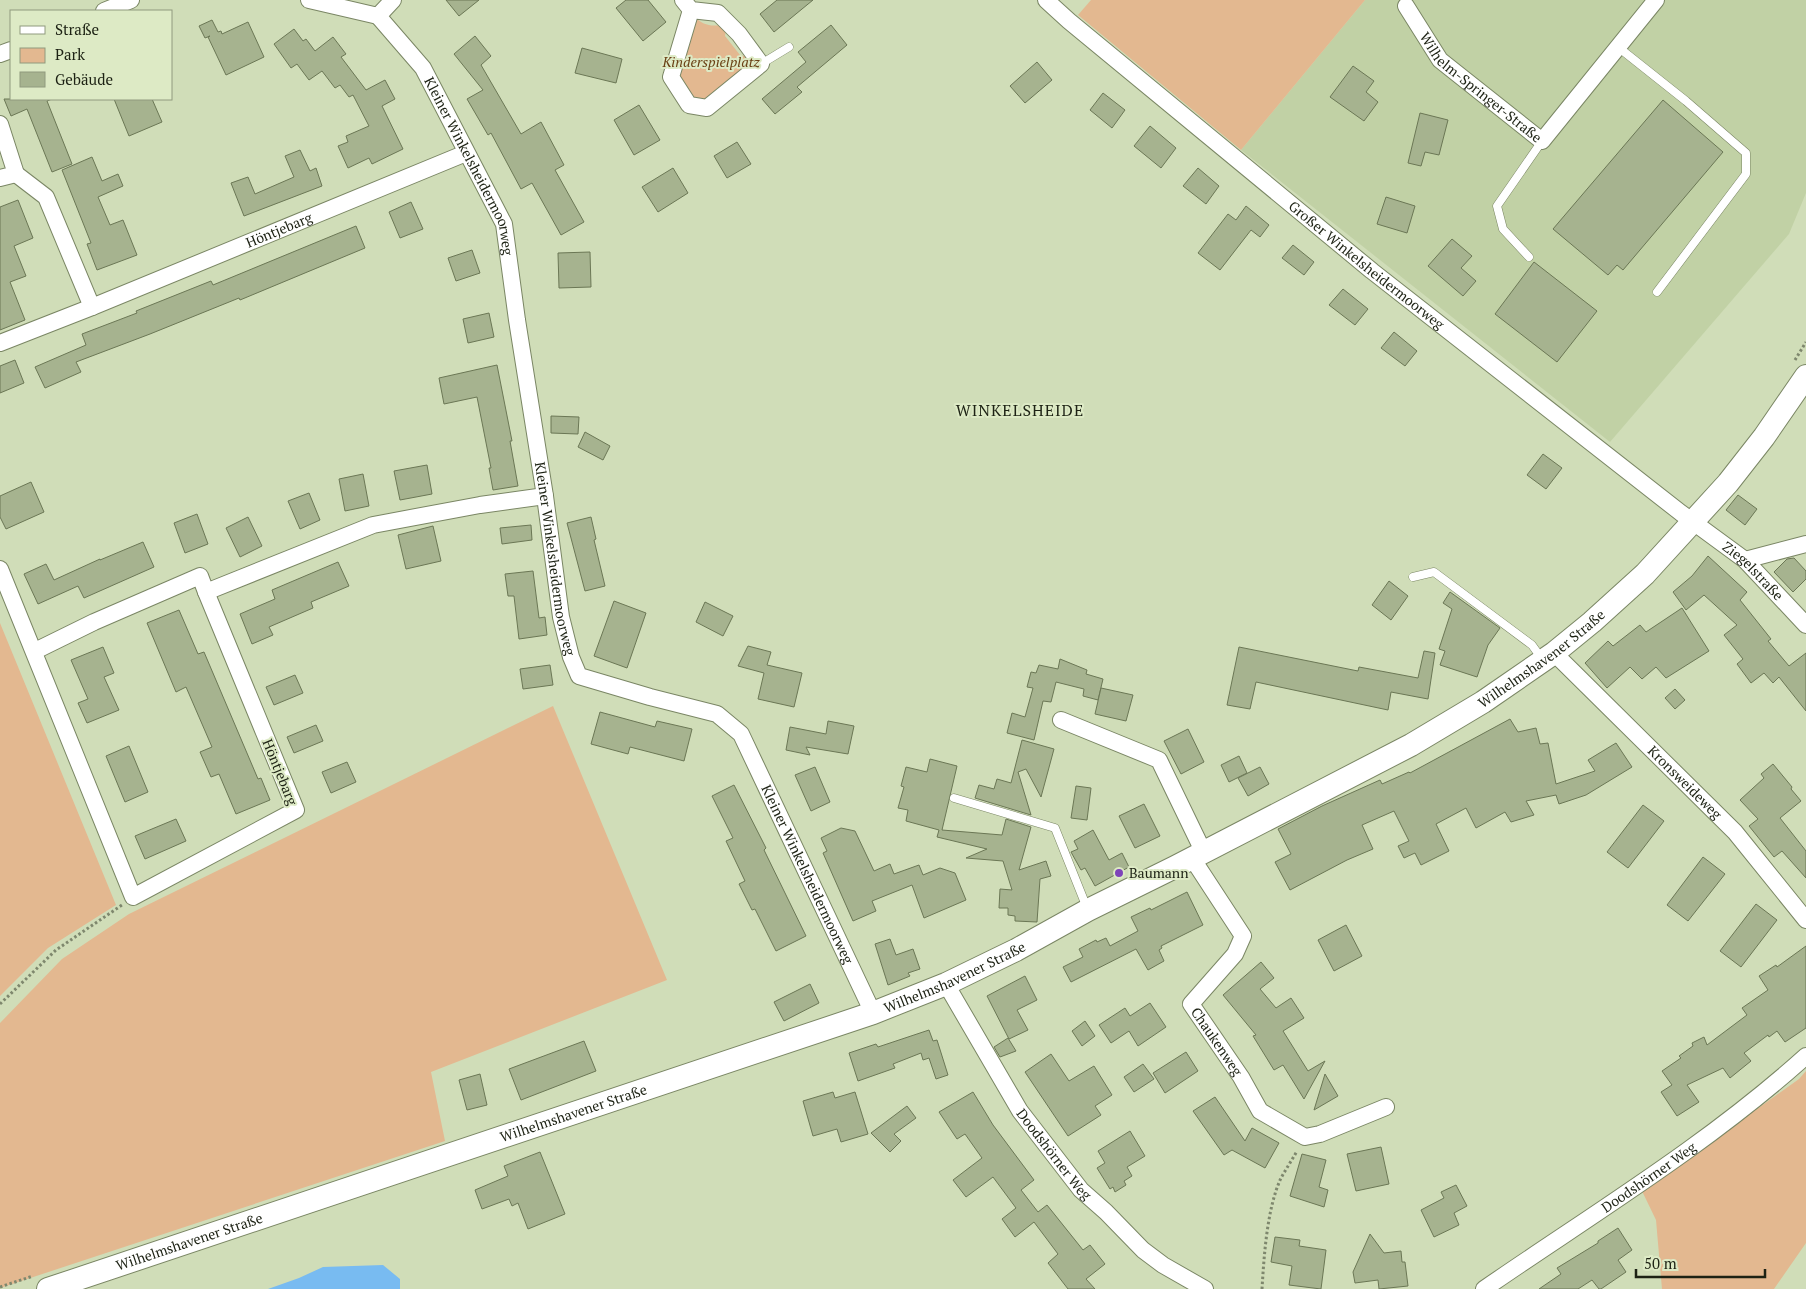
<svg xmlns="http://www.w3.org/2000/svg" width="1806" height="1289" font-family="'PT Serif',serif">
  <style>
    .built { fill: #c1d1a5 }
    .green { fill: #e3b890 }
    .water { fill: #78bbf1 }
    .building { fill: #a6b38f; stroke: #6b7755 }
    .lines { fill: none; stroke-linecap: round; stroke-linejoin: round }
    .lane-casing { stroke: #7a8664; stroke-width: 9 }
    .street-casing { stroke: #7a8664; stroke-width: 18 }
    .secondary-casing { stroke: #7a8664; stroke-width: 24 }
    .path { stroke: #7e876d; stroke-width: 3; stroke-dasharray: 2.5 2.5; stroke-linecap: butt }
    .lane { stroke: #fff; stroke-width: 8 }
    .street { stroke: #fff; stroke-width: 16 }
    .secondary { stroke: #fff; stroke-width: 22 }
    .poi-dot { fill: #7e43b9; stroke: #ddeac5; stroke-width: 2 }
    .labels { text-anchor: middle; stroke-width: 4; stroke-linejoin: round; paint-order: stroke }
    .park-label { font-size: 14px; font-style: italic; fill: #6a4115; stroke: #ddeac5 }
    .street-label { font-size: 14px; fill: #1d2214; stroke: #ddeac5 }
    .poi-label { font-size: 14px; fill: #1d2214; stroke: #ddeac5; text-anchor: start }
    .quarter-label { font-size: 16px; letter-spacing: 1px; fill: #1d2214; stroke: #ddeac5 }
  </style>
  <rect width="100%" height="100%" fill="#d0ddb8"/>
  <path class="built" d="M1365,0H1806V193L1789,234L1610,442L1241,150Z"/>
  <g class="green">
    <path d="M1091,0H1365L1241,150L1078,15Z"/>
    <path d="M695,17C702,24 710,27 720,25L726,29L725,36L740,55L748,57L747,66L706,100L695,101L682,84L680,75Z"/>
    <path d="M0,623L116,905L48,948L0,996Z"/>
    <path d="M553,706L667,980L431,1072L445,1141L0,1288V1023L62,959L129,914Z"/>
    <path d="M1806,1071V1243L1774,1289H1662L1656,1220L1642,1191L1799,1079Z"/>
  </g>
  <path class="water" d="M383,1265L400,1279V1289H268L299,1278L323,1267Z"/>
  <g class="building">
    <path d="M446,0H479L459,16Z"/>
    <path d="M626,0H648L666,22L643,41L616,8Z"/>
    <path d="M777,0H813L774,32L760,14Z"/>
    <path d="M212,20L218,32L221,31L222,34L248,22L264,57L226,75L208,37L210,36L205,38L199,26Z"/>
    <path d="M831,25L847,45L797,87L802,92L775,114L762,99L806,62L798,52Z"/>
    <path d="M294,29L303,41L306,39L315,51L333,37L346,54L341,57L366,90L385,80L395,99L382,106L403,149L372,164L369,158L348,168L338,146L348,142L346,136L369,126L353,95L349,97L340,85L335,88L322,71L309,80L297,64L291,68L274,44Z"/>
    <path d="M475,36L491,56L481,65L521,134L541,122L564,165L555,170L584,222L561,235L532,183L521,189L491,133L488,135L467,99L483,90L454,54Z"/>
    <path d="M582,48L622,59L616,83L575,73Z"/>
    <path d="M1037,62L1052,80L1025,103L1010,86Z"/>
    <path d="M1353,66L1374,81L1366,92L1378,102L1364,121L1330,97Z"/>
    <path d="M1103,93L1125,110L1112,128L1090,110Z"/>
    <path d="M4,99H52L47,101L72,164L52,172L27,109L11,116Z"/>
    <path d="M114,99H152L162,122L129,136Z"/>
    <path d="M1663,100L1723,152L1623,270L1617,265L1608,275L1553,229Z"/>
    <path d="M639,105L660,140L634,155L614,120Z"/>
    <path d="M1420,113L1448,120L1439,155L1425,152L1421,166L1408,163Z"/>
    <path d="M1150,126L1176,148L1161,168L1134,146Z"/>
    <path d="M737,142L751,164L727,178L714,156Z"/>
    <path d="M300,150L310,171L316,168L322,186L244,216L231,183L248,177L255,194L294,177L285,156Z"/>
    <path d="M92,157L102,181L118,174L123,186L98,197L110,225L123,220L137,255L97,270L87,244L91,243L62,170Z"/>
    <path d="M673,168L688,193L658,212L642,187Z"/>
    <path d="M1198,168L1219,186L1206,204L1183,186Z"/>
    <path d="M1386,197L1415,206L1407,233L1377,224Z"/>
    <path d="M18,200L33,238L14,246L26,276L10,282L25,320L0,330V207Z"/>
    <path d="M411,202L423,229L400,238L389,212Z"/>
    <path d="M1246,206L1269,225L1260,237L1251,230L1220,270L1198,253L1228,214L1236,220Z"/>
    <path d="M356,226L365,248L240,300L239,298L150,334L76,362L81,372L45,388L35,367L86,345L82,334L137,313L136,311L211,281L213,285Z"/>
    <path d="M1452,239L1472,256L1461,268L1476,281L1463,296L1428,266Z"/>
    <path d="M1293,245L1314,262L1304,275L1282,258Z"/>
    <path d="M472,250L480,273L456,281L448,258Z"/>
    <path d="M590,252L591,287L559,288L558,253Z"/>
    <path d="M1534,262L1597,311L1557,362L1495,314Z"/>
    <path d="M1343,289L1368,309L1355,325L1329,305Z"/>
    <path d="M489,313L494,337L468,343L463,319Z"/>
    <path d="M1394,332L1417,351L1405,366L1381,348Z"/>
    <path d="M15,360L24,383L0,393V366Z"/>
    <path d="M497,365L512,441H510L518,486L493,490L489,468H491L477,397L444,404L439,378Z"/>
    <path d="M551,416L579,417L578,434L551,433Z"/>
    <path d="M585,432L610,446L603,460L578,447Z"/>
    <path d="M1543,454L1562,468L1546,489L1527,475Z"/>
    <path d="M427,465L432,494L400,500L394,471Z"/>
    <path d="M363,474L369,506L345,511L339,479Z"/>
    <path d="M31,482L44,512L6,529L0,517V496Z"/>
    <path d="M309,493L320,520L300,529L288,501Z"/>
    <path d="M1738,495L1757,509L1745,525L1726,510Z"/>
    <path d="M197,514L208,544L185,553L174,523Z"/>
    <path d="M248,517L262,546L240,557L226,528Z"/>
    <path d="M591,517L596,539L594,540L605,586L585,591L567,523Z"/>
    <path d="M531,525L532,540L502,544L500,528Z"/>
    <path d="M433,526L441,561L406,569L398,535Z"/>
    <path d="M143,542L154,567L84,598L78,586L38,604L24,574L46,564L54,580L100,559V560Z"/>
    <path d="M1708,556L1747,592L1740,600L1771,639L1768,641L1789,666L1806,653V711L1779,677L1773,683L1764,673L1751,683L1737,664L1743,659L1724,635L1737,625L1704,595L1686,610L1673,592L1692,576Z"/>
    <path d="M1794,558L1806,571V579L1793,592L1774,572L1787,559Z"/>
    <path d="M338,562L349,586L311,602L313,608L269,627L273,635L252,644L240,614L275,599L272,590Z"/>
    <path d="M533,571L539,618L545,617L547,635L519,639L514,596H508L505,574Z"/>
    <path d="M1389,581L1408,596L1391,620L1372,605Z"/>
    <path d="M1450,592L1500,628L1488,645L1477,677L1440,665L1445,651L1439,649L1452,609L1443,603Z"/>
    <path d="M614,601L646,613L627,668L594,656Z"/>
    <path d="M705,602L733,616L723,636L696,622Z"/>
    <path d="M1682,608L1709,651L1666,678L1656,667L1642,679L1630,667L1607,688L1585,663L1608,641L1613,646L1640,625L1646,632Z"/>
    <path d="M179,610L198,654L204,652L258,779L261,778L270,800L236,814L219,774L211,777L200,752L212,747L186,687L176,692L147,623Z"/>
    <path d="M748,646L771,652L767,665L802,673L794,707L758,699L764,673L738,666Z"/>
    <path d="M103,647L114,673L104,677L119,710L87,723L78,703L88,699L71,660Z"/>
    <path d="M1239,647L1358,671L1359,667L1418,678L1424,651L1435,653L1428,699L1391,692L1388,710L1256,682L1250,709L1227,705Z"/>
    <path d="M1060,659L1087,670L1086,674L1103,679L1098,700L1083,696L1084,689L1056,682L1051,702L1043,701L1034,740L1007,733L1012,713L1025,717L1033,688L1027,687L1031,672L1036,673L1039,665L1058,669Z"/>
    <path d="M550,665L553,685L523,689L520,669Z"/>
    <path d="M295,675L303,693L274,705L266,687Z"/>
    <path d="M1101,688L1133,695L1126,721L1095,714Z"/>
    <path d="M1675,689L1685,700L1675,709L1665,698Z"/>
    <path d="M600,712L655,727L657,721L692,729L684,761L630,747L628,754L591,744Z"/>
    <path d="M1510,719L1518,732L1536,728L1540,744L1548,743L1556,784L1595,771L1588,760L1616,743L1632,767L1586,795L1559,804L1556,795L1526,801L1534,815L1511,822L1505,812L1476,828L1466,808L1436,824L1449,851L1421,865L1415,853L1404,858L1398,846L1409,841L1394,811L1362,825L1373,849L1347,860L1290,890L1275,862L1291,854L1278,829L1322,806L1380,780L1382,784L1409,772L1410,773Z"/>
    <path d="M828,721L854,726L848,754L806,747L810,755L786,750L790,727L826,734Z"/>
    <path d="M316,725L323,741L294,753L287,737Z"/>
    <path d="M1188,729L1204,762L1181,774L1164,741Z"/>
    <path d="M1022,740L1054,749L1041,797L1026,769L1018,772L1031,815L975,798L979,785L994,789L997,779L1011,783Z"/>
    <path d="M129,746L148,792L125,802L106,756Z"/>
    <path d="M1239,756L1247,773L1229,782L1221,765Z"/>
    <path d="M930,759L957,766L942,830L1002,835L1006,819L1031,827L1019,870L1046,861L1051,876L1040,879L1037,922L1015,921V916L1008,915V908H999L1000,889L1012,890L1003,861L966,858L987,849L937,837L939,830L906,821L908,810L898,808L904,787L901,786L906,767L927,772Z"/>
    <path d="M347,762L356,782L331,793L322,772Z"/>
    <path d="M1773,764L1792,787L1791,789L1801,801L1780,818L1806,851V878L1782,851L1774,857L1749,826L1758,819L1740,800L1764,778L1761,774Z"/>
    <path d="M815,767L830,802L811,811L795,775Z"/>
    <path d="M1260,767L1269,784L1248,796L1238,778Z"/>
    <path d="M734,785L766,848L764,850L806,936L776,951L755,909L752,910L739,884L745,881L726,841L733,838L712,796Z"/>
    <path d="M1076,786L1091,788L1087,820L1071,818Z"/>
    <path d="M1144,804L1160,836L1135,848L1119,816Z"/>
    <path d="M1643,805L1664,821L1628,868L1607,852Z"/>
    <path d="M176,819L186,841L145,859L135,836Z"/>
    <path d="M841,828L855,831L874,871L890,864L894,874L919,865L923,875L940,868L955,873L966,900L924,918L912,885L872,901L876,911L853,921L823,853L827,851L821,838Z"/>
    <path d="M1093,830L1109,860L1122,853L1129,867L1095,886L1085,868L1081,870L1071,852L1078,849L1074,841Z"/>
    <path d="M1703,857L1725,874L1688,921L1667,905Z"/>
    <path d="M1187,892L1203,925L1161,946L1162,948L1159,950L1164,961L1148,970L1136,949L1071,982L1063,967L1083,957L1079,949L1096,940L1097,942L1106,938L1110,946L1138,931L1131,917L1150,908L1151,910Z"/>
    <path d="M1756,904L1777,920L1741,967L1720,951Z"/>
    <path d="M1346,925L1362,956L1334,971L1318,940Z"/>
    <path d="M890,939L896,955L913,949L920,969L908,973L910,976L888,985L875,944Z"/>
    <path d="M1806,946V1028L1785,1042L1777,1031L1769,1037L1768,1035L1744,1053L1751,1061L1730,1078L1723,1068L1687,1085L1699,1102L1677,1116L1661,1092L1672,1085L1662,1071L1681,1058L1679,1056L1693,1046L1692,1043L1704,1037L1707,1045L1747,1015L1742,1008L1768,990L1759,976L1776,965L1777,967Z"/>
    <path d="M1261,962L1274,978L1260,989L1276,1008L1291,998L1304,1018L1283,1031L1308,1071L1325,1061L1304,1099L1283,1065L1274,1070L1253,1036L1256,1035L1223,995Z"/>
    <path d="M1025,976L1037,1000L1017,1010L1028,1030L1009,1039L987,996Z"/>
    <path d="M810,984L819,1003L784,1021L774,1002Z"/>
    <path d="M1150,1003L1166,1027L1138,1046L1129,1031L1111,1043L1099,1025L1125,1008L1130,1016Z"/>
    <path d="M1085,1021L1095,1036L1082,1046L1072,1031Z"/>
    <path d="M929,1030L933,1041L937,1040L948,1075L936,1079L929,1058L923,1060L921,1053L893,1064L895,1068L858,1081L849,1053L876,1044L878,1047Z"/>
    <path d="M1008,1038L1016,1051L1000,1057L994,1047Z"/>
    <path d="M584,1041L596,1071L521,1100L509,1069Z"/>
    <path d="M1186,1052L1198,1071L1165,1093L1153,1073Z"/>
    <path d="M1051,1054L1069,1081L1094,1066L1112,1095L1095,1106L1101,1115L1068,1136L1025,1072Z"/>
    <path d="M1143,1064L1154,1079L1134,1092L1124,1077Z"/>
    <path d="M480,1074L487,1105L467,1110L459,1080Z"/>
    <path d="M1325,1074L1338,1096L1314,1110Z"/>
    <path d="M833,1092L835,1098L855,1092L868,1134L841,1142L837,1129L813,1136L803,1101Z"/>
    <path d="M973,1092L993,1125L1034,1180L1021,1190L1038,1212L1047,1205L1083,1250L1090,1245L1105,1264L1086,1279L1095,1289H1068L1048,1263L1058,1254L1034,1222L1015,1237L1002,1219L1016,1208L993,1177L966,1197L953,1180L982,1158L965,1134L957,1139L939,1112Z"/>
    <path d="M1215,1097L1245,1141L1252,1128L1279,1143L1265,1168L1232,1150L1224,1155L1193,1111Z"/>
    <path d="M907,1106L916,1118L894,1134L901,1141L890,1152L871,1133Z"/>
    <path d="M1130,1131L1145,1156L1127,1167L1132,1176L1124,1181L1126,1185L1115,1192L1113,1187L1110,1189L1097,1168L1105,1163L1098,1151Z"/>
    <path d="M1381,1147L1389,1184L1356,1191L1347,1154Z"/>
    <path d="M540,1152L565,1214L528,1229L518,1203L512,1206L509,1199L482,1209L475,1190L508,1176L504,1166Z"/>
    <path d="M1302,1154L1326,1160L1319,1187L1328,1190L1324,1207L1290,1196Z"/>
    <path d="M1456,1185L1467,1206L1454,1213L1459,1225L1434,1237L1421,1210L1444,1198L1441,1192Z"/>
    <path d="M1618,1228L1632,1250L1618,1260L1626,1272L1601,1289H1599L1592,1280L1578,1289H1539L1561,1274L1557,1268L1598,1243V1241Z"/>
    <path d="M1370,1234L1384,1253L1401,1251L1402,1262H1405L1408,1286L1379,1289L1378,1280L1355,1283L1353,1272Z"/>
    <path d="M1275,1237L1300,1240L1299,1246L1326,1250L1321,1289L1289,1285L1292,1266L1271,1262Z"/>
  </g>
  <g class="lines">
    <defs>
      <g id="lane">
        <path d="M1618,47L1686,101L1746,153V174L1657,292"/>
        <path d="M761,64L789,47"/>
        <path d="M1529,257L1503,229L1497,206L1542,141"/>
        <path d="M1413,577L1434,572L1532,645L1542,659"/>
        <path d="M954,798L1055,828L1087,908"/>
      </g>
      <g id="street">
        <path d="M309,0L378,16"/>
        <path id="s1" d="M393,0L378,16L423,68L504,224L517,320L545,496L561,617L571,657L579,676L650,697L717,714L741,734L873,1013"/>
        <path d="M683,0L691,10L718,13L739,34L761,64L707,108L689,105L671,77L691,10"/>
        <path id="s2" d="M1046,0L1069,21L1372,271L1681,513L1745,560L1806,625"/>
        <path id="s3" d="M1406,6L1440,60L1542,141L1656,0"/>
        <path d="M104,11L131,0"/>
        <path d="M0,54L11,50"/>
        <path d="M0,124L16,174L0,178"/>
        <path d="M16,174L46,197L92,307"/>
        <path id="s4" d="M0,343L92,307L466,153"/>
        <path d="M1745,560L1806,544"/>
        <path d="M0,569L133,897L296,810L206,592"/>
        <path d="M35,651L94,622L200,576L206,592L373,525L480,505L545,496"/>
        <path id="s5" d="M1554,653L1735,832L1806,920"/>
        <path d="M1061,720L1159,760L1203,851"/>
        <path id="s6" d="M1192,858L1243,936L1235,954L1191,1004L1241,1077L1260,1111L1305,1137L1320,1134L1386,1107"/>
        <path id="s7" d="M946,984L1020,1111L1081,1190L1106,1212L1143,1250L1163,1265L1205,1289"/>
        <path id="s8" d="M1484,1289C1593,1214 1707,1145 1806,1056"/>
      </g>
      <g id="secondary">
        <path id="s9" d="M48,1289L873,1013L946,984L1016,950L1088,910L1175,867L1411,745L1483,702L1554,653L1592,622L1645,574L1728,483L1764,437L1806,376"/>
      </g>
    </defs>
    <use href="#lane" class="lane-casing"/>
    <use href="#street" class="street-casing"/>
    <use href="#secondary" class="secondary-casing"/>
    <g class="path">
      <path d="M1795,360L1806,342"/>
      <path d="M0,1004L56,950L122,905"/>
      <path d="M0,1287L33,1276"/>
      <path d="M1262,1289C1264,1256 1267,1208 1281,1178C1286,1169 1292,1160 1297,1151"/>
    </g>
    <use href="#lane" class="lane"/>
    <use href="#street" class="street"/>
    <use href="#secondary" class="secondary"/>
  </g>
  <circle class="poi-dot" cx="1119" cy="873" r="5"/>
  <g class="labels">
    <g class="park-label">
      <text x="711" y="67">Kinderspielplatz</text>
    </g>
    <g class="street-label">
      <text dy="5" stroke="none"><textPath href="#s3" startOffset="112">Wilhelm-Springer-Straße</textPath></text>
      <text dy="5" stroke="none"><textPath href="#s1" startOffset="200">Kleiner Winkelsheidermoorweg</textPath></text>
      <text dy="5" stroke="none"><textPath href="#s4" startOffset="301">Höntjebarg</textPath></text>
      <text dy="5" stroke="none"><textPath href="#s2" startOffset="416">Großer Winkelsheidermoorweg</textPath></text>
      <text dy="5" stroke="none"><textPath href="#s1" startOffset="605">Kleiner Winkelsheidermoorweg</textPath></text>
      <text dy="5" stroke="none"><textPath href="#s2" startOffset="909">Ziegelstraße</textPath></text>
      <text dy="5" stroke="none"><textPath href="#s9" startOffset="1628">Wilhelmshavener Straße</textPath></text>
      <text transform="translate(280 772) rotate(68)" y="5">Höntjebarg</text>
      <text dy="5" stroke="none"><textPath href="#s5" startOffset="184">Kronsweideweg</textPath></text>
      <text dy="5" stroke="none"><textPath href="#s1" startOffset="1055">Kleiner Winkelsheidermoorweg</textPath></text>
      <text dy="5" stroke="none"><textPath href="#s9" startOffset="959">Wilhelmshavener Straße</textPath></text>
      <text dy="5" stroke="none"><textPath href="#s6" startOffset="225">Chaukenweg</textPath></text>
      <text dy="5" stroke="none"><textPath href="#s9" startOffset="554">Wilhelmshavener Straße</textPath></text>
      <text dy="5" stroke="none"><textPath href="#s7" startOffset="202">Doodshörner Weg</textPath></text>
      <text dy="5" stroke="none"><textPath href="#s8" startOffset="199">Doodshörner Weg</textPath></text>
      <text dy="5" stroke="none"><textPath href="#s9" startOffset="149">Wilhelmshavener Straße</textPath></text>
    </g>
    <g class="poi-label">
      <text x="1129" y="878">Baumann</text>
    </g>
    <g class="quarter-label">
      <text x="1020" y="416">WINKELSHEIDE</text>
    </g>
  </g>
  <rect x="10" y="10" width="162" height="90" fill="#ddeac5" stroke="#909a7e"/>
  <rect x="20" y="26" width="25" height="8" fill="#ffffff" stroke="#909a7e"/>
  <text x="55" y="35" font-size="15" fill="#1d2214">Straße</text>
  <rect x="20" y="48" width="25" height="15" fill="#e3b890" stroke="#909a7e"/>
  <text x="55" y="60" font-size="15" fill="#1d2214">Park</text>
  <rect x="20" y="72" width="25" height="15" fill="#a6b38f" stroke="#909a7e"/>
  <text x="55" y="85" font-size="15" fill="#1d2214">Gebäude</text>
  <path d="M1636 1269v8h129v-8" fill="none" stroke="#1d2214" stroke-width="2.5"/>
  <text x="1644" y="1269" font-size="15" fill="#1d2214" stroke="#ddeac5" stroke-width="4" paint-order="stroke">50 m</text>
</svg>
